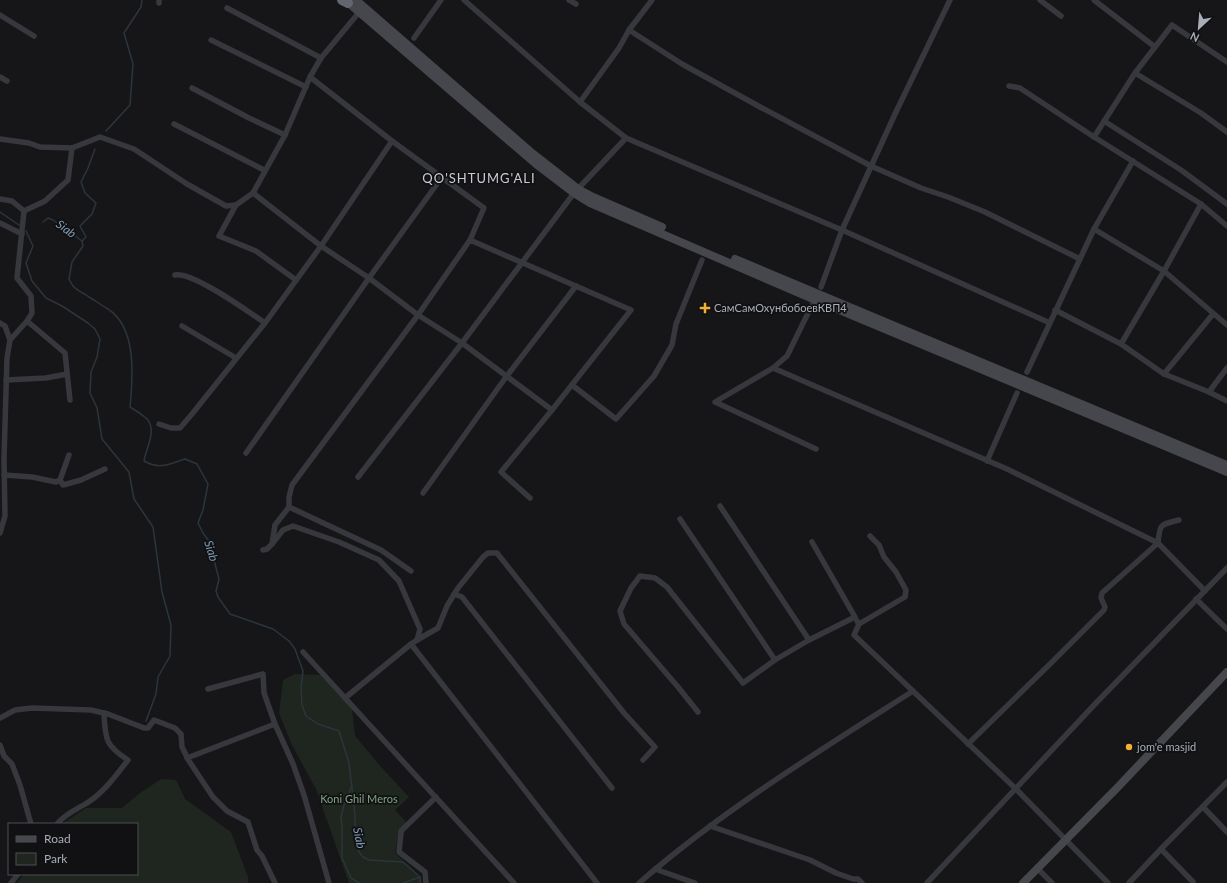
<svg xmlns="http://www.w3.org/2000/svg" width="1227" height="883" font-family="Lato,sans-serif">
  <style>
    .green { fill: #1e261f }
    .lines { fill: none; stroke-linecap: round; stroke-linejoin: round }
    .stream { stroke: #2c353c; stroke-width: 1.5 }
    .street { stroke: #37383d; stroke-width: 5.5 }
    .secondary { stroke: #45474d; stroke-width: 8 }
    .highway { stroke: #63666e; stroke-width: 10 }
    .poi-dot { fill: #f2b134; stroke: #111113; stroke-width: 1.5 }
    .labels { text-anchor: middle; stroke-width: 3.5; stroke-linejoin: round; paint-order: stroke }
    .poi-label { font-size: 11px; fill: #a8adb8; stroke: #111113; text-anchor: start }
    .park-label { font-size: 11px; fill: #7fa381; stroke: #111113 }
    .water-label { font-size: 12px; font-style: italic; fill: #7f9bb3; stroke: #111113 }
    .quarter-label { font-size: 13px; letter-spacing: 1px; fill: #c9ccd4; stroke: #111113 }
  </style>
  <rect width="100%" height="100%" fill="#161618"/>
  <g class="green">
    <path d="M295,674L320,675L352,709L355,736L382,768L409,797L395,810L407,823L399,830L395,853L421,877L422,883H349L316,789L292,745L279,713L283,680Z"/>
    <path d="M161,779L176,780L185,799L231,832L248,877V883H17L24,874H137V824H62L86,808H122L140,793Z"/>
  </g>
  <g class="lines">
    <g class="stream">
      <path d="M106,131L130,105L133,64L124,33L141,7L142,0"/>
      <path d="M0,212L19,225"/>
      <path d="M43,222L48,218L53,220L82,241L83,246L72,262L69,279C70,281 72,285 74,287C78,291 85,294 89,297C96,301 101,305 108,309C137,328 133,376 130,407C135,410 141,414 146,418C158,429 146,448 144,461C160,470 169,464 185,459L197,464L208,484L203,510L198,523L203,533L209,541L219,579L216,591L218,597L230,614L273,629L289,641L295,649L303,671L301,687L302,705L306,716L318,724L339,731L349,763L355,815V834L359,852L363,857L369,860L403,862L420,877L403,883"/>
      <path d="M26,231L33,246L26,263L32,281L46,298L62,306L88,323L95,329L100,339L97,357L91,372L90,393L97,408L102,439L129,472L134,499L153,527L162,592L171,625L170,656L158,677L156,694L146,721"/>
      <path d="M82,241L86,237L80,226L92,214L96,203L85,193L81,182L88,168L95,149"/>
      <path d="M352,785L344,805L341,817L342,828V858L351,878L359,883"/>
      <path d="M420,877V883"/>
    </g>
    <g class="street">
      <path d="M464,0L580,102L626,138L842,230L1050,323"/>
      <path d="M569,0L576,4"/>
      <path d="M1040,0L1061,16"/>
      <path d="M1094,0L1155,47"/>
      <path d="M159,3V0"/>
      <path d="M227,8L321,58"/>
      <path d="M0,15L34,36"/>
      <path d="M629,30L682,64L762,108L871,166L921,188L948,197L985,212L1080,259"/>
      <path d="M414,38L441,0"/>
      <path d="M211,40L306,87"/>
      <path d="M1227,62L1172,25L1135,73L1094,137L1201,204L1227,226"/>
      <path d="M1135,73L1201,113L1227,132"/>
      <path d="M0,77L7,81"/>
      <path d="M310,77L392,141L484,208L470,240"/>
      <path d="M1009,86L1020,88L1094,137"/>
      <path d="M192,88L249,118L285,135"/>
      <path d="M580,102L619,48L629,30L652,0"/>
      <path d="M1104,121L1181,170L1227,204"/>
      <path d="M174,124L264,170"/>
      <path d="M0,139L29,143L40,147L72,148"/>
      <path d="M253,193L321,246L369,278L418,315L462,343L552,410"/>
      <path d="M0,199L12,201L24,211"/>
      <path d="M236,205L219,236L256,251L296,280"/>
      <path d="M24,211L45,201L68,180L72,148L100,137L134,149L187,184L226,206L236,205L253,193L285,135L310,77L321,58L361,10"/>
      <path d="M0,223L22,234"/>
      <path d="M1094,229L1164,271L1227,325"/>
      <path d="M175,275C192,271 249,312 265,323"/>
      <path d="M821,287L842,230L895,114L950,0"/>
      <path d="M812,305L787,356L773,368L715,402L816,449"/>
      <path d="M1055,310L1121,344L1164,374L1209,392L1227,401"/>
      <path d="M27,321L65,353L70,400"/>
      <path d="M0,323L5,326L10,340"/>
      <path d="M182,326L236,358"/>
      <path d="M1121,344L1164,271L1201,204"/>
      <path d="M773,368L1007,469L1158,543C1160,523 1160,525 1179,520"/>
      <path d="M1027,372L1094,229L1133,161"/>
      <path d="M1164,374L1213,314"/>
      <path d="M6,380L46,378L67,374"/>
      <path d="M572,385L616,419L654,376L672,345L676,324L702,260"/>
      <path d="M1209,392L1227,368"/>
      <path d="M159,424L171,428H180L192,414L265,323L321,246L392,141"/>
      <path d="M246,453L369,278L442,177"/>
      <path d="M987,461L1017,393"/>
      <path d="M4,475L32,477L56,482L60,480L69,455"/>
      <path d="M358,477L462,343L574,193L626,138"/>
      <path d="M60,480L63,485L81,480L105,469"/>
      <path d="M423,493L506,377L576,286"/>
      <path d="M530,498L501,472L552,410L631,310L470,240L418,315L292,485L289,497V507L275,525L272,544L283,530L293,526L339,542L379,560L399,581L420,629L417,640L411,644L597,883"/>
      <path d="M720,506L809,640L775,660"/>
      <path d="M289,507L381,550L411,571"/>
      <path d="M680,519L775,660L743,683L667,587L655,578L640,576L631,588L620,611L624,624L678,687L698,712"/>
      <path d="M0,533L5,516L4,458L7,358L10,340L27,321L32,313L31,296L17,278L24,211"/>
      <path d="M263,550L267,549L272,544"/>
      <path d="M454,594L462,597L612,788"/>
      <path d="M1196,599L1227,629"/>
      <path d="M857,621L859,624L905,597L906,590L896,572L884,557L879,545L870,536"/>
      <path d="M859,624L854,635L1016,789L1108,883"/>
      <path d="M417,640L438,628L447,606L458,588L483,557L488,553H497L624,713L655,747L643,760"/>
      <path d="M809,640L855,617L812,542"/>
      <path d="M303,652L514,883"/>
      <path d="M208,689L263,674L264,693L275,724"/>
      <path d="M345,698L411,644"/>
      <path d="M0,718L15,710L32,708L91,710L108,714L144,728H148L154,720L175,728L181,734L182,747L189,761L213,797L227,811L248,822L257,850L262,856L275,883"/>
      <path d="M968,744L1049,665L1104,610L1105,607L1101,598L1102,593L1158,543L1205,591"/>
      <path d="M0,745L4,756L12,764L20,785L31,824"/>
      <path d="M187,758L275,724L293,764L304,795L329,883"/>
      <path d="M1203,807L1227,832"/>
      <path d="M57,824C66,813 78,809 90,801C105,791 117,774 128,760C106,746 105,740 104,713"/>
      <path d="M710,826L810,860L836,873L853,879H858L862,883"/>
      <path d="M1161,849L1227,782"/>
      <path d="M1037,868L1052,883"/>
      <path d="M655,869L695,883"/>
      <path d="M11,883L18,874"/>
      <path d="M426,883L425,872L399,852L401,833V831L436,797"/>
      <path d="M639,883C723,810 819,751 913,691"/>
      <path d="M927,883L1096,703L1227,568"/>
      <path d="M1129,883L1161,849L1193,882"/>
    </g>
    <g class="secondary">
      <path d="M345,0L536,164L574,193L590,203L813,299L1227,472"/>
      <path d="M356,0L532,153L578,189L593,197L662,227"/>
      <path d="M735,259L1227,465"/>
      <path d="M1023,883L1117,788L1227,672"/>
    </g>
    <path class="highway" d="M342,0L348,3"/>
  </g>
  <g class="poi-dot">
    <path d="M703 302h4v4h4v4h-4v4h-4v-4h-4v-4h4z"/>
    <circle cx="1129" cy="747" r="4"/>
  </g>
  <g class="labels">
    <g class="poi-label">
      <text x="714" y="312">СамСамОхунбобоевКВП4</text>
      <text x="1137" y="751">jom'e masjid</text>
    </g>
    <g class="park-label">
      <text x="359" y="803">Koni Ghil Meros</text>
    </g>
    <g class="water-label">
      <text transform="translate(66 229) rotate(36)" y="4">Siab</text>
      <text transform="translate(211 551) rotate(72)" y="4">Siab</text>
      <text transform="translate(359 838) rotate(79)" y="4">Siab</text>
    </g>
    <g class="quarter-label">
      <text x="479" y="183">QO'SHTUMG'ALI</text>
    </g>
  </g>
  <rect x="8" y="823" width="130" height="52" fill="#111113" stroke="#4d4f55"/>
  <rect x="16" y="836" width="20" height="6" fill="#45474d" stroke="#4d4f55"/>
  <text x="44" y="843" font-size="12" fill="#a8adb8">Road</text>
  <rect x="16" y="853" width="20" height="12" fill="#1e261f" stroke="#4d4f55"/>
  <text x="44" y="863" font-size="12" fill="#a8adb8">Park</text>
  <g transform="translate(1199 28) rotate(206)" stroke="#111113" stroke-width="3" paint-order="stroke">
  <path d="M0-3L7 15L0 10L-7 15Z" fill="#a8adb8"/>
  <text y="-6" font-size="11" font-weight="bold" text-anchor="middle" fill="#a8adb8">N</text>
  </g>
</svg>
